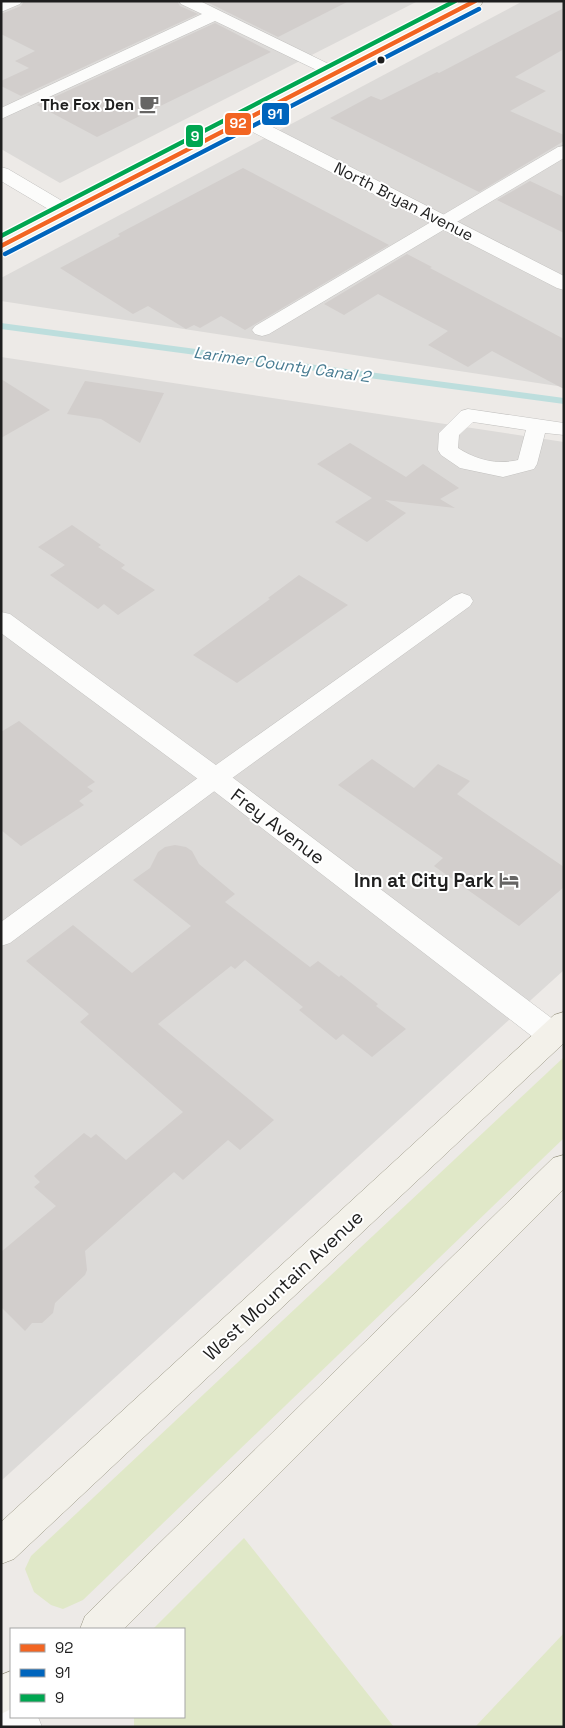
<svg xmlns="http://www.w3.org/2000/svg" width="565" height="1728" font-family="'Space Grotesk',sans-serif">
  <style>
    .residential { fill: #dcdad8 }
    .grass { fill: #e0e8c8 }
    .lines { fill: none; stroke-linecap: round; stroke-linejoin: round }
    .stream { fill: #bddedd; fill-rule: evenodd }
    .building { fill: #d2cecc }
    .lane-casing { stroke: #c2c1bf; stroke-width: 1 }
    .street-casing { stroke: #c2c1bf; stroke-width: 1 }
    .secondary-casing { stroke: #969380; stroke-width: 1 }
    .lane { fill: #fcfcfb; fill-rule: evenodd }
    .street { fill: #fcfcfb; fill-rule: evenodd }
    .secondary { fill: #f3f1ea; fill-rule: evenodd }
    .bus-1-casing { stroke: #fff; stroke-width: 7 }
    .bus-2-casing { stroke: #fff; stroke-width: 7 }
    .bus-3-casing { stroke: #fff; stroke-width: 7 }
    .bus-1 { stroke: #f26522; stroke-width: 4.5 }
    .bus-2 { stroke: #0065bd; stroke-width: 4.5 }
    .bus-3 { stroke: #00a651; stroke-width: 4.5 }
    .bus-dot { fill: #1e1e1e; stroke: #fff; stroke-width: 2 }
    .labels { text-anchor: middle; stroke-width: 4; stroke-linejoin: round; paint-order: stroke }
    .far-poi-label { font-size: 16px; font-weight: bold; fill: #1e1e1e; stroke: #fff; text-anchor: end }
    .far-street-label { font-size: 16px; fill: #1e1e1e; stroke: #fff }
    .far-water-label { font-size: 16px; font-style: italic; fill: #477b91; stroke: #fff }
    .street-label { font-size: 19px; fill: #1e1e1e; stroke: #fff }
    .poi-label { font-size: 19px; font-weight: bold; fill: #1e1e1e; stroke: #fff; text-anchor: end }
    .line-badge { stroke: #fff; stroke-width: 2 }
    .badge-label { font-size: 14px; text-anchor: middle; font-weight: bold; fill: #fff }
  </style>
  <rect width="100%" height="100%" fill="#edeae7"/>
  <g class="residential">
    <path d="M1,1H418L60,183L1,149Z"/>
    <path d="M523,1H564V387L1,301V278Z"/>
    <path d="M1,357L564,442V970L1,1481Z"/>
  </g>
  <g class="grass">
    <path d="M564,1057V1138L83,1600L63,1609L51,1605L34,1592L25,1569L31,1556Z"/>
    <path d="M244,1538L394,1727H134V1717H184V1629H153Z"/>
    <path d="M564,1632V1727H475L564,1633Z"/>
  </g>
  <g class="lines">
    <path class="stream" d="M1,323L564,398V404L1,329Z"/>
  </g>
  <g class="building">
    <path d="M24,1H177L180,6L198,14L21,96L1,86V81L29,68L15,61L35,51L1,34V14L21,6Z"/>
    <path d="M205,1H349L278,37Z"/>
    <path d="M564,8V49L515,77L546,91L510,111L564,135V141L479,192L330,118L371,96L381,100L437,72L439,73Z"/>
    <path d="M215,23L271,52L97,137L37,105Z"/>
    <path d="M243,168L389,245L245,330L221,316L200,328L194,325L186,329L148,306L133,314L60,268L120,236L118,234Z"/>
    <path d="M530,181L564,197V233L497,200Z"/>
    <path d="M407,254L432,267L430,268L564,339V389L492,351L468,367L428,345L448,331L378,294L344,315L324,304Z"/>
    <path d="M1,379L50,410L1,438Z"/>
    <path d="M85,381L164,393L140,443L101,419L67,414Z"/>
    <path d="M350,443L406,477L423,464L459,488L440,499L455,508L385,500L406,513L367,542L335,522L372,498L317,464Z"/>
    <path d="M72,525L101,545L98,547L125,565L121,568L155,590L118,615L104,604L98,609L50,575L65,565L38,547Z"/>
    <path d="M299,575L348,605L237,683L193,655L270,599L268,598Z"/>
    <path d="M19,721L95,782L87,787L93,791L79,801L84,805L21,846L1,830V732Z"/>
    <path d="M372,759L414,788L438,764L470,781L457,794L564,867V887L519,926L434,866L443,858L338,785Z"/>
    <path d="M175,845L186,847L192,851L199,864L235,894L225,902L310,967L318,961L339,977L341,975L378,1004L376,1006L406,1029L372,1057L343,1034L336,1040L299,1010L303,1007L245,960L235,969L231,966L158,1024L274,1120L240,1150L228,1140L183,1180L174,1172L85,1251L87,1270L85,1275L55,1303L53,1313L42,1323H32L25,1331L1,1307V1252L56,1206L34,1187L40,1182L34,1176L84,1133L91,1138L96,1134L126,1160L183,1112L80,1022L89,1014L26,961L73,925L132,973L191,926L133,880L150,868L158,852L165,847Z"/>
  </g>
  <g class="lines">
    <defs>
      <g id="lane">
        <path d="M1,1H22L20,4L1,12Z"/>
        <path d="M179,1H200L341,70L343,73L341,76H329L215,21L1,119V108L202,14L181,4Z"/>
        <path d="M564,146V158L269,334L262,336L255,334L252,330L255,326L558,147Z"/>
        <path d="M468,409L564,423V435L545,433L537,464L534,469L503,477L460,468L441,455L438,450L439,433L461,411ZM473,422L526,430L518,460C496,465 477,460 458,448L459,435Z"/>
        <path d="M462,593L470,596L473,601L470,606L224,784L10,943L1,946V922L206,772L454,596Z"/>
        <path d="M11,1701V1717H38L42,1727H1V1705Z"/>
      </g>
      <g id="street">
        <path d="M244,114L251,116L564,276V290L557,288L237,124L235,120L237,116Z"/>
        <path d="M1,167L8,169L74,208L77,212L74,216L67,218L60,216L1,181Z"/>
        <path d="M1,612L10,614L224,771L562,1026V1044L552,1047L542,1044L206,785L1,633Z"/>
      </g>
      <g id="secondary">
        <path d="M461,1H483L481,5L8,250L1,252V238Z"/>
        <path d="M564,1012V1043L14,1559L1,1564V1522L554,1015Z"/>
        <path d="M564,1155V1189L124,1629H80L85,1616L553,1158Z"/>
        <path d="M11,1671V1709L1,1714V1675Z"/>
      </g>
    </defs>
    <use href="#lane" class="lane-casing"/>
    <use href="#street" class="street-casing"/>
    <use href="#secondary" class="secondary-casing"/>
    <use href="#lane" class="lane"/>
    <use href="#street" class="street"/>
    <use href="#secondary" class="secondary"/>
    <defs>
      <path id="bus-1" d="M1,246L475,1"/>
      <path id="bus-2" d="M5,254L479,9"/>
      <path id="bus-3" d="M1,236L455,1"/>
    </defs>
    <use href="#bus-1" class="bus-1-casing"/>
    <use href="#bus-2" class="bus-2-casing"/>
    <use href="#bus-3" class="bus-3-casing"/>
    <use href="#bus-1" class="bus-1"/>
    <use href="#bus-2" class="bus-2"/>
    <use href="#bus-3" class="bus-3"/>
  </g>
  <defs>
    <symbol id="cafe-bare" viewBox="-9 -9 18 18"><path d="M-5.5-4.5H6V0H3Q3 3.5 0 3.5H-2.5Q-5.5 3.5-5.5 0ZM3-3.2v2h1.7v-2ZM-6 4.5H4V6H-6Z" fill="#666564" stroke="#fff" stroke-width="2.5" paint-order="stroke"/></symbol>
    <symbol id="hotel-bare" viewBox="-9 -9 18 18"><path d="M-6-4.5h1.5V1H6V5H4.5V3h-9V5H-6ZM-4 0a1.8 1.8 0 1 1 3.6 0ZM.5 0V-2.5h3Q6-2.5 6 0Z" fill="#666564" stroke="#fff" stroke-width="2.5" paint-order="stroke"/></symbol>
  </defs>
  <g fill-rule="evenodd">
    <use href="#cafe-bare" x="135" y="90" width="28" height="28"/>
    <use href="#hotel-bare" x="495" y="866" width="28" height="28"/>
  </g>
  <circle class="bus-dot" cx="381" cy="60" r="4.5"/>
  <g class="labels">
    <g class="far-poi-label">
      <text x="134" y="110">The Fox Den</text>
    </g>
    <g class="far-street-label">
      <text transform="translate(404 201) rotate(27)" y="6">North Bryan Avenue</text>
    </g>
    <g class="far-water-label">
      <text transform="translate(282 364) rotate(8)" y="6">Larimer County Canal 2</text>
    </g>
    <g class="street-label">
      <text transform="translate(278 826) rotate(37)" y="7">Frey Avenue</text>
      <text transform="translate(283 1285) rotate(-43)" y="7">West Mountain Avenue</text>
    </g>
    <g class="poi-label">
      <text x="494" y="887">Inn at City Park</text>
    </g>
  </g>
  <g class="line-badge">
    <rect x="261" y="102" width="29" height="24" rx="5" fill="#0065bd"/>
    <rect x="224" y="112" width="28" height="24" rx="5" fill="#f26522"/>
    <rect x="185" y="124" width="19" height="24" rx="5" fill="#00a651"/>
  </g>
  <g class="badge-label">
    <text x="275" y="119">91</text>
    <text x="238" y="128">92</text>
    <text x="195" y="141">9</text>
  </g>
  <rect width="565" height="1728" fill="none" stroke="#1e1e1e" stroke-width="5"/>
  <rect x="10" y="1628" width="175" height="90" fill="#ffffff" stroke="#a5a5a5"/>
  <rect x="20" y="1644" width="25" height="8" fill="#f26522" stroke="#a5a5a5"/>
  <text x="55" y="1653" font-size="15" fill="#1e1e1e">92</text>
  <rect x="20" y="1669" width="25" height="8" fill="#0065bd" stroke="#a5a5a5"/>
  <text x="55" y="1678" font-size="15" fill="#1e1e1e">91</text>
  <rect x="20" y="1694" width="25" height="8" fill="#00a651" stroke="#a5a5a5"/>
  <text x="55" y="1703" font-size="15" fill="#1e1e1e">9</text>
</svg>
